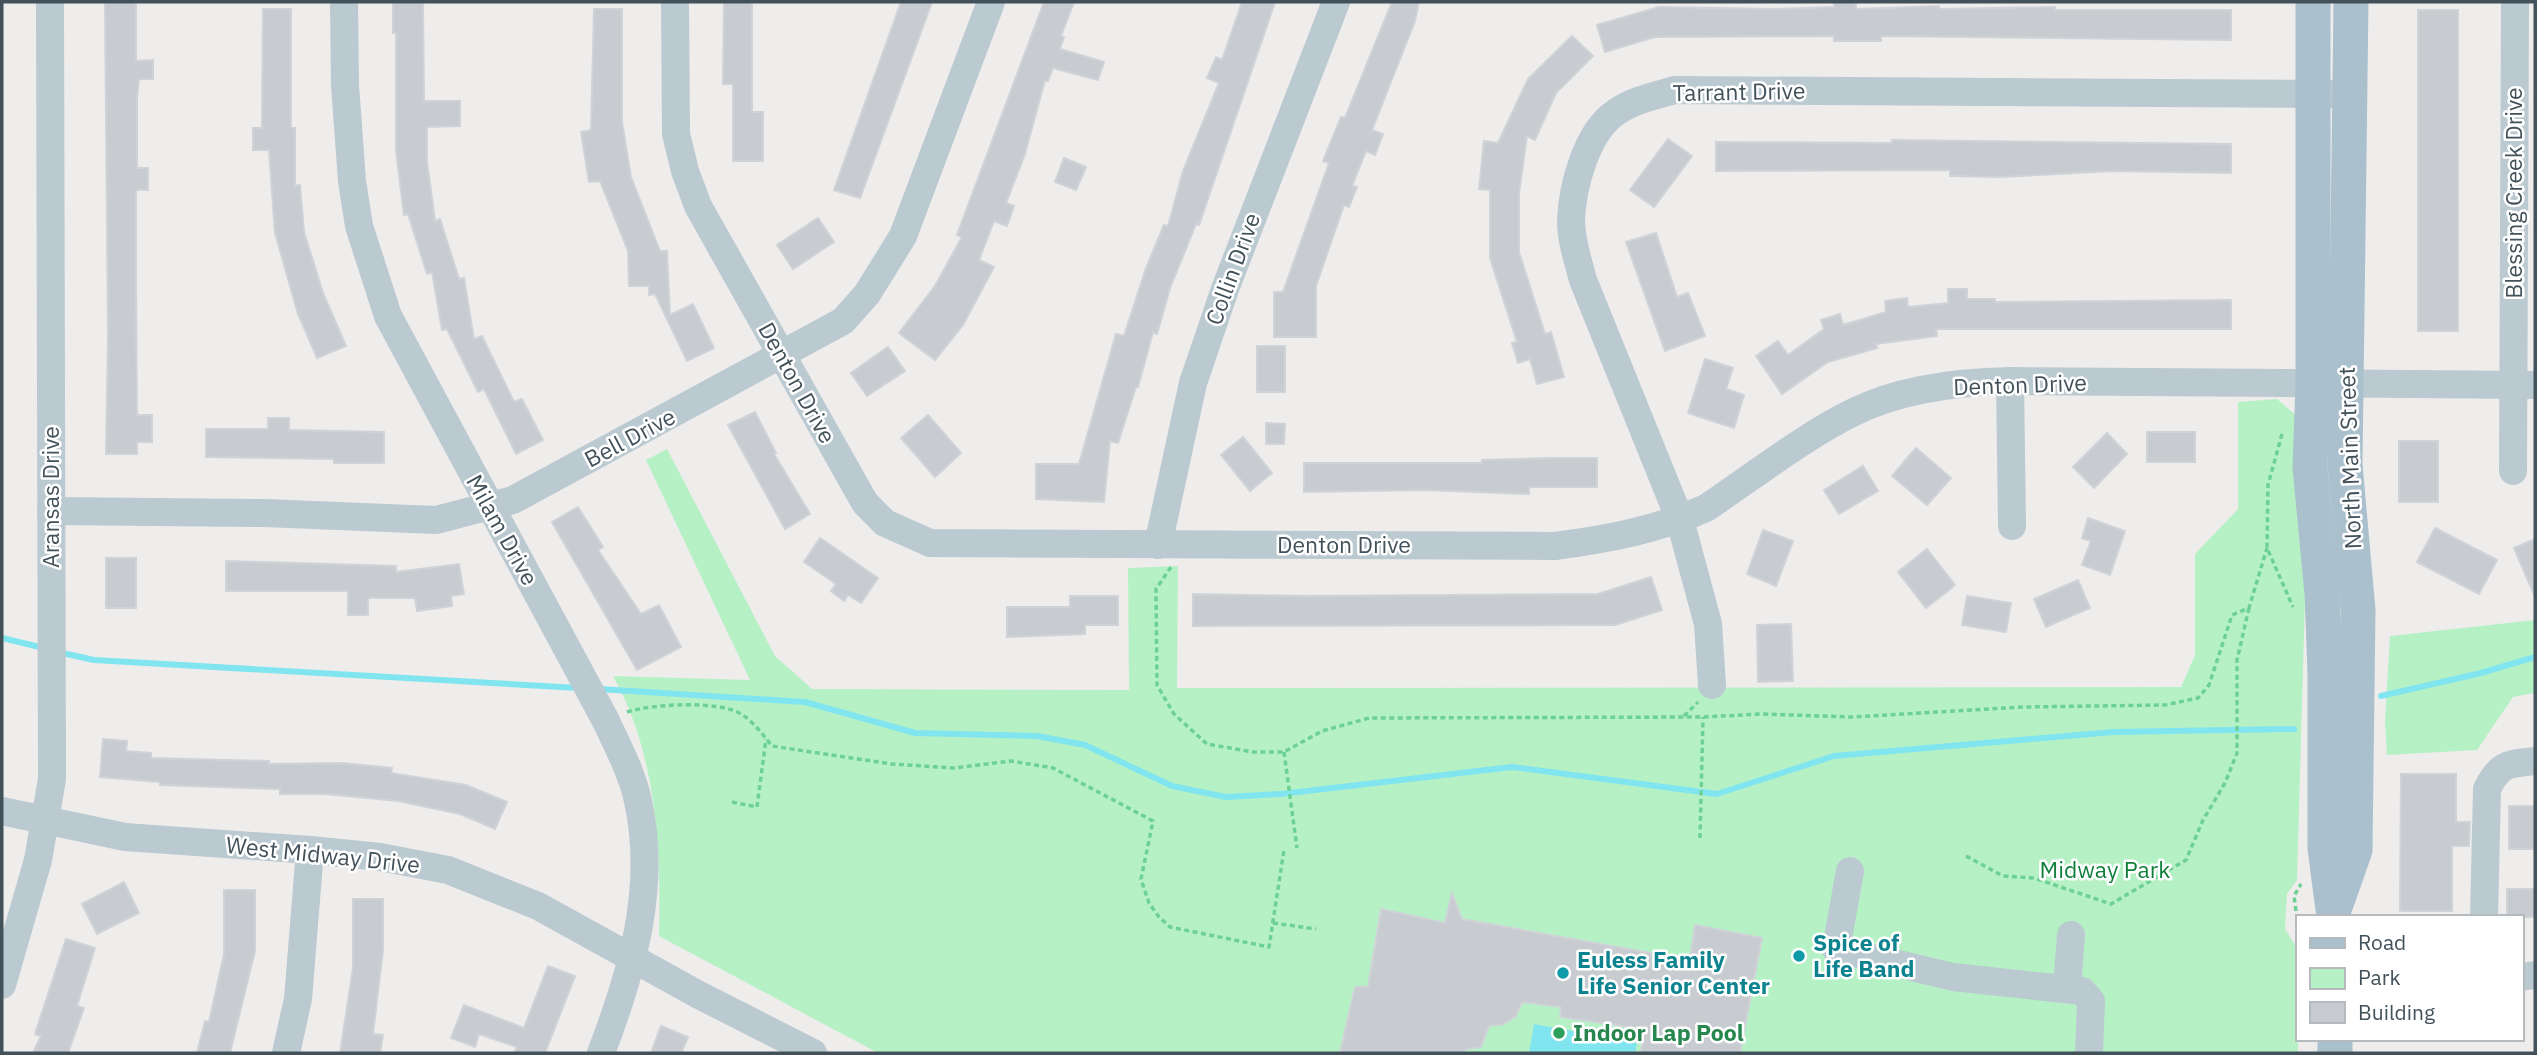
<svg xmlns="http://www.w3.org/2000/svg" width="2537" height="1055" font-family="'IBM Plex Sans',sans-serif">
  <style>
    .green { fill: #b6f1c6 }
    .water { fill: #81e5f0 }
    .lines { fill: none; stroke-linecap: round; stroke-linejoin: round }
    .stream { stroke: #81e5f0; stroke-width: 6 }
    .building { fill: #c8ccd1; stroke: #cfd3d8; stroke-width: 2 }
    .path { stroke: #6dd094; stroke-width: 3.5; stroke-dasharray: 5 3.5; stroke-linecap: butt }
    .minor { stroke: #bbc9d0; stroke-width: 28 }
    .major { stroke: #aac0cd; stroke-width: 35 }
    .culture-dot { fill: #0f9aa8; stroke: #fff; stroke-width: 2.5 }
    .leisure-dot { fill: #2e9e5b; stroke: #fff; stroke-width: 2.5 }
    .labels { text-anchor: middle; stroke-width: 5; stroke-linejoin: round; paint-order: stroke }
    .street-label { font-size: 23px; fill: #43525a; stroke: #fff }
    .park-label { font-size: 23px; fill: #117f3c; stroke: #fff }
    .culture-label { font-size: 23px; font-weight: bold; fill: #0d838f; stroke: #fff; text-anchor: start }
    .leisure-label { font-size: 23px; font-weight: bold; fill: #27864d; stroke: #fff; text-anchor: start }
  </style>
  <rect width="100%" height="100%" fill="#efecec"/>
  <g class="green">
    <path d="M2277,399L2297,416L2305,599L2297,880L2287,894L2285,929L2297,948L2298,1053H878L659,936C661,848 657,755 613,676L750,680L646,460L667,449L775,656L812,689L1129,690L1128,568L1178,566L1177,688L2181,687L2195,655V554L2238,509V402Z"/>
    <path d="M2535,620V693L2513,697L2477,750L2387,755L2385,721L2390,636Z"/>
  </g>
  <path class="water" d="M1534,1024L1637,1043L1635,1053H1529Z"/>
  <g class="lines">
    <g class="stream">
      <path d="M2,638L44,648"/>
      <path d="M58,652L94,660L578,688"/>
      <path d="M599,689L805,702L915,733L1037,736L1085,745L1172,786L1226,797L1281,794L1512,767L1717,794L1834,756L2113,732L2294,729"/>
      <path d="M2381,696L2481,673L2535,657"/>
    </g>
  </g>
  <g class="building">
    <path d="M105,2H136V61L153,60V79H139L137,97V168H148V190H136V287L137,415H152V442H137V454H106L108,336Z"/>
    <path d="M393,2H423L424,101H460V126L427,127V162L435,221L440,219L459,279L464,278L474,339L482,336L514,402L522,399L543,440L516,454L484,389L478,392L447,329L442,330L432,272L427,274L408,214L404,215L396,151V33H393Z"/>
    <path d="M724,2H752V112H763V161H733V84H723Z"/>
    <path d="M901,2H932L860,198L834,190Z"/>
    <path d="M1044,2H1074L1061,36L1064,37L1060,49L1104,62L1098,80L1053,68L1048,81L1045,80L1025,154L1006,203L1014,206L1007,226L994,221L979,260L994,267L963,325L935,360L899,333L935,286L962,237L957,235Z"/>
    <path d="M1242,2H1275L1199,225L1196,224L1170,288L1157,334L1153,332L1138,387H1136L1118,443L1110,441L1104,502L1036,499V464H1079L1116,334L1124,336L1146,268L1164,225L1168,226L1183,171L1219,83L1207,78L1216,57L1222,60Z"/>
    <path d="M1392,2H1419L1415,21L1372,130L1383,134L1375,155L1366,151L1352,186L1357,187L1349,207L1344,205L1316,286V337H1274V292H1283L1329,163L1323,161L1341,117L1345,118Z"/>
    <path d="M1834,2H1856V9L1939,6V9L2055,7V10H2231V40L1881,36V41H1834V36L1655,37L1605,52L1597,25L1659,7L1775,9L1834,7Z"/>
    <path d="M263,9H291V128H295V186L300,185L304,232L323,293L346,346L317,358L298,314L275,233L269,150H253V128H262Z"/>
    <path d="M594,9H622V122L631,177L660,251H667L670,315L693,304L714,348L687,361L655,294L649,295V286H629L628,251L600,181L589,182L581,132L591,130Z"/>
    <rect x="2418" y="10" width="40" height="321"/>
    <path d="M1572,36L1593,56L1556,93L1535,140L1527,136L1519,193V252L1545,334L1551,332L1564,377L1537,384L1530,359L1518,363L1512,343L1517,342L1490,258V190L1479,189L1484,141L1498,143L1528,79Z"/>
    <path d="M1668,139L1692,156L1654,207L1630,190Z"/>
    <path d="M1892,140L2231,144V173L2113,171L1999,177L1950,176V170L1716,171V142L1892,143Z"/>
    <path d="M1064,158L1086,167L1076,190L1055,182Z"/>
    <path d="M818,218L834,242L793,269L777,245Z"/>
    <path d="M1656,233L1677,297L1688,293L1705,336L1665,351L1626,242Z"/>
    <path d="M1948,289H1967V299H1995V302L2231,300V329H1936L1937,336L1876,344L1877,348L1828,362L1782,394L1756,356L1778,341L1788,355L1824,329L1821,320L1840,314L1843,325L1886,312L1885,301L1907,298L1908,307L1948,303Z"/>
    <rect x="1257" y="346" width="28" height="46"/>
    <path d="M888,347L905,371L867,396L851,373Z"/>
    <path d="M1705,359L1733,368L1726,389L1744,395L1734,428L1688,413Z"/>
    <path d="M755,412L776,453L774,454L810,514L785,529L728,425Z"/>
    <path d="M928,415L961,453L935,477L901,438Z"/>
    <path d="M268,418H289V430L384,432V463H334V459L206,457V429H268Z"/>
    <path d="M1266,423L1285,424L1284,444H1266Z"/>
    <rect x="2147" y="432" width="48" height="30"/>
    <path d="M2107,433L2127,454L2094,488L2073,467Z"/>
    <path d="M1243,437L1272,473L1250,491L1221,455Z"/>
    <rect x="2399" y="441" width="39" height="61"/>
    <path d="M1916,448L1951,478L1927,505L1892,476Z"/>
    <path d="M1551,458H1597V487H1529V494L1425,490L1304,492V463H1482V460Z"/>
    <path d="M1863,466L1878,491L1839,514L1824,490Z"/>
    <path d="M578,507L603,547L598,550L641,614L659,605L681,647L637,670L552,522Z"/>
    <path d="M2088,518L2125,531L2110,575L2082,565L2091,541L2082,538Z"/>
    <path d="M2435,528L2497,560L2479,594L2417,562Z"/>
    <path d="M1763,530L1793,541L1776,586L1747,574Z"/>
    <path d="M820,538L878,578L861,603L848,595L844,601L831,591L836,584L804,562Z"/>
    <path d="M2535,539V597L2514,548Z"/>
    <path d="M1927,549L1955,585L1926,608L1898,572Z"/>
    <rect x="106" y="558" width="30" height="50"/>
    <path d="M226,561L396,566V572L459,564L464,594L451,596L452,606L417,611L415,598H368V615H348V591H226Z"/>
    <path d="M1651,577L1662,610L1615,625L1193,626V594L1305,596L1598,594Z"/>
    <path d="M2078,580L2090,608L2046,627L2034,599Z"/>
    <path d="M1070,596H1118V625H1085V634L1007,637V607H1070Z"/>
    <path d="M1967,596L2011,603L2006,632L1962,625Z"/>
    <path d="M1791,624L1793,681L1758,682L1757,625Z"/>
    <path d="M103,739L127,741L126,751L151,753V758L269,761V764L342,763L392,768L391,773L466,785L507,802L495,829L460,814L398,801L325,794H280V789L160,785V782L100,777Z"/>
    <path d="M2401,774H2456V822H2470L2469,846H2452V911H2400Z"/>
    <rect x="2509" y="806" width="26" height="43"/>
    <path d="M124,882L139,913L97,934L82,904Z"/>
    <rect x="2507" y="889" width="28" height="28"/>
    <path d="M224,890H255V951L230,1053H197L205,1021L209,1022L224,954Z"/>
    <path d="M1452,893L1462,919L1690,960L1695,925L1762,938L1740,1053H1641L1644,1029L1560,1017L1561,1007L1522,1002L1516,1016L1504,1024L1489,1026L1481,1047L1466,1049L1464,1053H1340L1355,987H1368L1381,909L1445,923Z"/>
    <path d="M353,899H383V950L373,1034L383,1035L380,1053H340L353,968Z"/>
    <path d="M66,939L95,948L77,1006L84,1008L68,1053H33L41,1036L35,1034Z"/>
    <path d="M548,966L575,976L545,1053H514L517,1047L479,1034L475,1047L451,1038L464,1005L524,1028Z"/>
    <path d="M661,1026L688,1037L681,1053H651Z"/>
  </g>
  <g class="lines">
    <g class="path">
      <path d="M2282,434L2268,485L2267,548L2293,607"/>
      <path d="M1171,567L1156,589L1157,685L1174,714L1207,744L1253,752H1284L1322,731L1369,718L1703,717L1761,714L1851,717L2023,707L2165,705L2198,698L2209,685L2232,615L2249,608L2267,548"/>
      <path d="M627,712C652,704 719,700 741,714C754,722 763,735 772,746L892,764L954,768L1011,761L1053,768L1153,821L1141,879L1149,903L1159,917L1170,927L1269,947L1284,850"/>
      <path d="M1684,716L1698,702"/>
      <path d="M1284,752L1297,848"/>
      <path d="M732,802L757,807L766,739"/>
      <path d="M1700,838L1703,717"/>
      <path d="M1966,856L2003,876L2034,878L2111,904L2186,860L2203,820L2225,783L2237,753V660L2249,608"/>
      <path d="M2296,911L2294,896L2301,884"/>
      <path d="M1273,923L1316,929"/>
    </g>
    <g class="minor">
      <path d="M344,2L345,85L352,181L359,226L388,316L606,721C618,747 632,773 638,801C657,888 632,972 601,1053"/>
      <path d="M675,2L676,134L685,171L698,206L865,503L885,523L930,543L1555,546C1608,539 1657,530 1706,508C1751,478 1806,435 1854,412C1900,389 1959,382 2010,381L2535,385"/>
      <path d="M2010,381L2012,526"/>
      <path d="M2513,471L2515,2"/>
      <path d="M51,511L264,513L436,520L513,500L843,321L867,294L903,236L991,2"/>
      <path d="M1158,545L1193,383L1225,289L1336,2"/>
      <path d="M1712,685L1708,624L1680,520L1583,280C1578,261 1571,240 1571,221C1572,188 1586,133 1615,113C1633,100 1654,96 1675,90L2334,94"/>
      <path d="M2,811L125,837L310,850L380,857L448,870L538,906L699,995L813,1053"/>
      <path d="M1850,871L1836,949L1953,977L2082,991L2091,1001L2089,1053"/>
      <path d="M2484,917L2487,789C2500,763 2508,764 2535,761"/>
      <path d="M2521,977L2535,975"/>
      <path d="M2,985L38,860L52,779L50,2"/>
      <path d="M2067,988L2071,935"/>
      <path d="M286,1053L298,999L310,850"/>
    </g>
    <g class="major">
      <path d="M2313,2V385L2310,467L2322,594L2325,673V848L2334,917"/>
      <path d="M2336,904L2355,850L2358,610L2345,465L2351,2"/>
      <path d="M2335,1039V1053"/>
    </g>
  </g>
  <g class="culture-dot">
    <circle cx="1799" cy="956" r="7"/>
    <circle cx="1563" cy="973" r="7"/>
  </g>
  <circle class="leisure-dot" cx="1559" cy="1033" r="7"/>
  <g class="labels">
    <g class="street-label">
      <text transform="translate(1739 92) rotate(-1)" y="8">Tarrant Drive</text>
      <text transform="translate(2514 193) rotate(-90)" y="8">Blessing Creek Drive</text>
      <text transform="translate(1233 269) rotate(-70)" y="8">Collin Drive</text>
      <text transform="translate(797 383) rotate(61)" y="8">Denton Drive</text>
      <text transform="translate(2020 385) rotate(-2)" y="8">Denton Drive</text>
      <text transform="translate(630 438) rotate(-28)" y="8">Bell Drive</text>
      <text transform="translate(2350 458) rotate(-92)" y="8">North Main Street</text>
      <text transform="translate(51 497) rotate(-90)" y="8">Aransas Drive</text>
      <text transform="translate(502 530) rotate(61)" y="8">Milam Drive</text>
      <text x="1344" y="553">Denton Drive</text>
      <text transform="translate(323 855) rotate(6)" y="8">West Midway Drive</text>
    </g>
    <g class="park-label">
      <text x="2105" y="878">Midway Park</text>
    </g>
    <g class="culture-label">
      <text x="1813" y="951">Spice of<tspan x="1813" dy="26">Life Band</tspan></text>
      <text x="1577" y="968">Euless Family<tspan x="1577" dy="26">Life Senior Center</tspan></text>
    </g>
    <g class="leisure-label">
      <text x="1573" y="1041">Indoor Lap Pool</text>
    </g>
  </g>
  <rect width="2537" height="1055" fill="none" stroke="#43525a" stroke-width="7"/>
  <rect x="2296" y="915" width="228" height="126" fill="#ffffff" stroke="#b4babd" stroke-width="2"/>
  <rect x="2310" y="938" width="35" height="10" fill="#aac0cd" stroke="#b4babd" stroke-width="2"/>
  <text x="2358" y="950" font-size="21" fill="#43525a">Road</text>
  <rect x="2310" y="968" width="35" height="21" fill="#b6f1c6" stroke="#b4babd" stroke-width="2"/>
  <text x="2358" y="985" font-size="21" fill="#43525a">Park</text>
  <rect x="2310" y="1002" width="35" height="21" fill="#c8ccd1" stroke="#b4babd" stroke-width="2"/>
  <text x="2358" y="1020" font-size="21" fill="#43525a">Building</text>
</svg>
